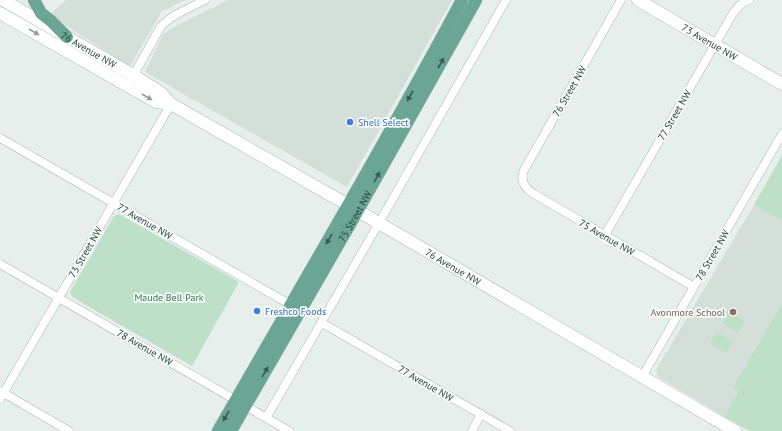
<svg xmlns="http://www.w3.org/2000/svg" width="782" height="431" font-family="'PT Sans',sans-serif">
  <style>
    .built { fill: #d4dfda }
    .green { fill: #bfe0c8 }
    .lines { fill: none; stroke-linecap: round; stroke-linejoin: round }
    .street-casing { stroke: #a8b8b2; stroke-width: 9 }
    .secondary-casing { stroke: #a4bbb3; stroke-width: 13 }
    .primary-casing { stroke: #c2cac8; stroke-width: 13 }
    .street { stroke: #fff; stroke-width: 8 }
    .secondary { stroke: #fff; stroke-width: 12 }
    .primary { stroke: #6aa596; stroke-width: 12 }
    .oneway { fill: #92a09c }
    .oneway2 { fill: #365b51 }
    .shop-dot { fill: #3f7fe0; stroke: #f7fbf9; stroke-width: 1.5 }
    .education-dot { fill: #8d6e63; stroke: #f7fbf9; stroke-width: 1.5 }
    .labels { text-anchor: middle; stroke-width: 3.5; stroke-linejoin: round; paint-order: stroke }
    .street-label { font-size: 10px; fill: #24423a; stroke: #f7fbf9 }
    .shop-label { font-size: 10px; fill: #366cbe; stroke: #f7fbf9; text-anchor: start }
    .park-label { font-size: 10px; fill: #2d7a4b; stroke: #f7fbf9 }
    .education-label { font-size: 10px; fill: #785e54; stroke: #f7fbf9; text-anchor: end }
  </style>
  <rect width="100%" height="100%" fill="#e6efeb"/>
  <g class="built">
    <path d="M66,0H186L162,11L130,66L49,15Z"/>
    <path d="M228,0H452L347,187L145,72L163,34L178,25Z"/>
    <path d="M754,205L782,221V303L733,387L738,390L730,404L725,417L658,377L656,370Z"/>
  </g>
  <g class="green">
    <path d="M782,155V221L754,205Z"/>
    <path d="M119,214L239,282L192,366L72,297L70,292L114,216Z"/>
    <path d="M782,303V431H749L725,417L730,404L738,391L733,387Z"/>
    <path d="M728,311L745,321L738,333L722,323Z"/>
    <path d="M716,332L733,341L726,353L710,344Z"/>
  </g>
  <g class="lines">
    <defs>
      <g id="street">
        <path d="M621,0L524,170C520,180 524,188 534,194L694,287"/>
        <path d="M132,78L161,26L172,17L179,13L205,0"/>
        <path d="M0,138L291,305"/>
        <path d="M605,235L732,15C737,8 741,2 749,0"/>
        <path d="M0,264L289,431"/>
        <path d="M322,323L510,431"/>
        <path d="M642,377L782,134"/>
        <path d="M0,391L69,431"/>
        <path d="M0,399L171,104"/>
        <path d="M266,418L379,223L506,0"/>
        <path d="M472,431L481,414"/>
      </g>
      <g id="secondary">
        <path id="s1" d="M3,0L133,75L160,92L171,104L348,205L735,431"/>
        <path id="s2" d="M638,0L782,84"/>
        <path d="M0,13L156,102L171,104"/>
      </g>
      <g id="primary">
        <path d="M34,0L41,13L51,21L67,37"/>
        <path d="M218,431C300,288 384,146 462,0"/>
        <path id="s3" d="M231,431L353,219L476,0"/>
      </g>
    </defs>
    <use href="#street" class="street-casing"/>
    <use href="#secondary" class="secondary-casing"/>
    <use href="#primary" class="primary-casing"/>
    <use href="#street" class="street"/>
    <use href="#secondary" class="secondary"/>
    <use href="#primary" class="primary"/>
  </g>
  <defs><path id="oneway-solid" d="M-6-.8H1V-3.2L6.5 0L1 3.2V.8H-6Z"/></defs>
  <g class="oneway">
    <use href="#oneway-solid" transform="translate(34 32) rotate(30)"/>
    <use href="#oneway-solid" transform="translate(147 97) rotate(30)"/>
  </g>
  <g class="oneway2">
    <use href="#oneway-solid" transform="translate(441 63) rotate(-61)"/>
    <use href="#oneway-solid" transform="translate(410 96) rotate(119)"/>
    <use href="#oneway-solid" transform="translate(377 177) rotate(-61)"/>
    <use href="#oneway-solid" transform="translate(329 239) rotate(120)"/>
    <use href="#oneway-solid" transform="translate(265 372) rotate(-60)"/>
    <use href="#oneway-solid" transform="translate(226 416) rotate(120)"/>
  </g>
  <g class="shop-dot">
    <circle cx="350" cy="122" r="4"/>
    <circle cx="257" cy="311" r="4"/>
  </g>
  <circle class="education-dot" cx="733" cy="312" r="4"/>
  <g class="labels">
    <g class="street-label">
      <text dy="4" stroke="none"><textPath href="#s2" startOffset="83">73 Avenue NW</textPath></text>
      <text dy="4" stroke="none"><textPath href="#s1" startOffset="99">76 Avenue NW</textPath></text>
      <text transform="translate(569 91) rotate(-60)" y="4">76 Street NW</text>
      <text transform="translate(674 115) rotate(-60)" y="4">77 Street NW</text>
      <text dy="4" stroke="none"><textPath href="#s3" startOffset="248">75 Street NW</textPath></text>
      <text transform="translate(145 221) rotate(30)" y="4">77 Avenue NW</text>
      <text transform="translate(607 237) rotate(30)" y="4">75 Avenue NW</text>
      <text transform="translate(85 252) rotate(-60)" y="4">73 Street NW</text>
      <text transform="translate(712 255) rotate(-60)" y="4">78 Street NW</text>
      <text dy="4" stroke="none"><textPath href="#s1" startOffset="524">76 Avenue NW</textPath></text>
      <text transform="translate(145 347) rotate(30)" y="4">78 Avenue NW</text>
      <text transform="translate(426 383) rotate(30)" y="4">77 Avenue NW</text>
    </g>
    <g class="shop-label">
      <text x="358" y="126">Shell Select</text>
      <text x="265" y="315">Freshco Foods</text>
    </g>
    <g class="park-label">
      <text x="169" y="301">Maude Bell Park</text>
    </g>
    <g class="education-label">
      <text x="725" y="316">Avonmore School</text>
    </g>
  </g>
</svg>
